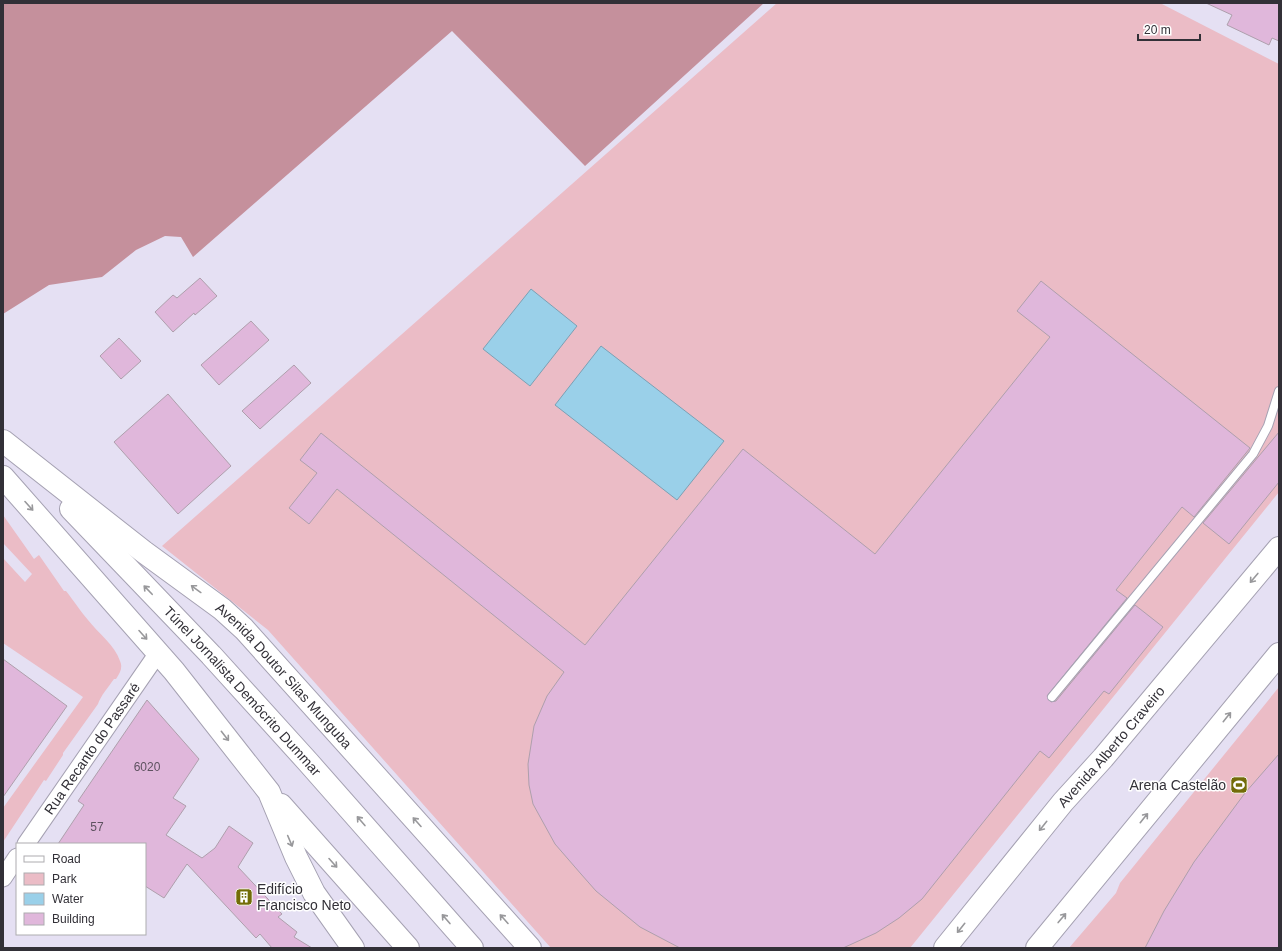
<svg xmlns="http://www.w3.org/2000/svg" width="1282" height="951" font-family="Helvetica,sans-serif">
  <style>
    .green { fill: #ebbcc6 }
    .forest { fill: #c5909c }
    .water { fill: #9ad0e9; stroke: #7ba0b4 }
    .building { fill: #e0b7db; stroke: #ae9fac }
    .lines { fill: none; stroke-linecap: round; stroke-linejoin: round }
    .lane-casing { stroke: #a5a1b2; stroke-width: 10 }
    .street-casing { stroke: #a5a1b2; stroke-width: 19 }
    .primary-casing { stroke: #a5a1b2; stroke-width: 24 }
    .lane { stroke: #fff; stroke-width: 8 }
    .street { stroke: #fff; stroke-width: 17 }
    .primary { stroke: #fff; stroke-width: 22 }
    .oneway { stroke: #98989b }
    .labels { text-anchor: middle; stroke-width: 3; stroke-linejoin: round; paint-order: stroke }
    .number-label { font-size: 12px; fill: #5e5260 }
    .street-label { font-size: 14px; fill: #323037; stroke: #fff }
    .poi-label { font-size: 14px; fill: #323037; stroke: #fff; text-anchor: end }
  </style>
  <rect width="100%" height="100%" fill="#e5e0f3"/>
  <g class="green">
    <path d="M777,3H1160L1279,64V492L910,948H551L268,630L162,546Z"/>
    <path d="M3,515L34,559L39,555L64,591H66C74,601 81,612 88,620C98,633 115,645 120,661C123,668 120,673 116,679H114C109,686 100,697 98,704L63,753V755L46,781L44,780L3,842V808L83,697L3,643V558L25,582L32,574L3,543Z"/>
    <path d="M1279,687V948H1069L1116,893L1120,883Z"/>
  </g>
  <path class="forest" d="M3,3H764L585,166L452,31L193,257L181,237L165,236L136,250L102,277L49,285L3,314Z"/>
  <g class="water">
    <path d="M531,289L577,326L530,386L483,349Z"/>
    <path d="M601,346L724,441L677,500L555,405Z"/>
  </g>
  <g class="building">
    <path d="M1206,3H1279V41L1272,38L1269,45L1227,25L1232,15Z"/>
    <path d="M200,278L217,296L195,315L194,313L173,332L155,312L173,295L177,298Z"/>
    <path d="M1041,281L1250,448L1194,517L1182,507L1116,590L1127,598L1047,696L1051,702L1056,701L1135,605L1163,627L1109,694L1104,691L1049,758L1040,751L922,899L899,918L876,933L843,948H680L640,927L596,891L581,874L555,844L533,804L529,785L528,764L534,726L547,696L564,672L337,489L309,524L289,508L317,473L300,460L321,433L585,645L743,449L875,554L1050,337L1017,311Z"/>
    <path d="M251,321L269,340L219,385L201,365Z"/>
    <path d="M119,338L141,361L121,379L100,356Z"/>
    <path d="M294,365L311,383L260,429L242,411Z"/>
    <path d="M168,394L231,466L178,514L114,442Z"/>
    <path d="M1279,432V482L1229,544L1203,523Z"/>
    <path d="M3,659L67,706L3,797Z"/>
    <path d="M147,700L199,759L173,798L186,806L166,835L202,858L215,848L229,826L253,843L238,867L282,914L278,917L297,932L294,937L312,948H272L260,934L256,938L187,864L164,898L145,886V844H58L84,805L78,801Z"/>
    <path d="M1279,754V948H1145L1164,911L1194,862L1245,793Z"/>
  </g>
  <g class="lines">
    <defs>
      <path id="lane" d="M1052,697L1253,454L1268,426L1279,391"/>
      <g id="street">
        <path id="s1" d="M26,844L158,653"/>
        <path d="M3,878L17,857"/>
      </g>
      <g id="primary">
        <path id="s2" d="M3,441L144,552L222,609L244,629L530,948"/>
        <path d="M3,477L174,671L269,792L296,857L314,893L353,948"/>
        <path id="s3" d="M71,509L211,655L308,762L472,948"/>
        <path d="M281,805L408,948"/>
        <path id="s4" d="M945,948L1063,802L1103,758L1279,548"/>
        <path d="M1037,948L1279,654"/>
      </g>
    </defs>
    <use href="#lane" class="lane-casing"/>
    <use href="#street" class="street-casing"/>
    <use href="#primary" class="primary-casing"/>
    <use href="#lane" class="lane"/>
    <use href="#street" class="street"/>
    <use href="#primary" class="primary"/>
  </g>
  <defs><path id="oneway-shaft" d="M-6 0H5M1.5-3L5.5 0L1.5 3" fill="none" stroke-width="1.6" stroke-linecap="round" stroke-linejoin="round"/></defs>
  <g class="oneway">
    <use href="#oneway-shaft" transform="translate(29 506) rotate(48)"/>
    <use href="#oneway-shaft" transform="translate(1254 578) rotate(130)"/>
    <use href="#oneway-shaft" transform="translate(196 589) rotate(-144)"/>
    <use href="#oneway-shaft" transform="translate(148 590) rotate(-134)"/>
    <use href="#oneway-shaft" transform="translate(143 635) rotate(48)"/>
    <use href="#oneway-shaft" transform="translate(1227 717) rotate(-51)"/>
    <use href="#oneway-shaft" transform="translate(225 736) rotate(52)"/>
    <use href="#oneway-shaft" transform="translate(1144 818) rotate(-51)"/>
    <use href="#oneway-shaft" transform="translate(361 821) rotate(-131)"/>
    <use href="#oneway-shaft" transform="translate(417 822) rotate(-132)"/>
    <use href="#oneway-shaft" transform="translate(1043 826) rotate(129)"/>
    <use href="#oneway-shaft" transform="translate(290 841) rotate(67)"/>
    <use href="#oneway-shaft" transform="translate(333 863) rotate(48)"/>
    <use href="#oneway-shaft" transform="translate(1062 918) rotate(-50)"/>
    <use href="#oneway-shaft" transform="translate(446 919) rotate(-131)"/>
    <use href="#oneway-shaft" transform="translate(504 919) rotate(-132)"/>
    <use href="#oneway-shaft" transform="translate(961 928) rotate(129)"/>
  </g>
  <defs>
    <symbol id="stadium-square" viewBox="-11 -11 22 22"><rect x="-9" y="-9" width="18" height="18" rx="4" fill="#726c08" stroke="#fff"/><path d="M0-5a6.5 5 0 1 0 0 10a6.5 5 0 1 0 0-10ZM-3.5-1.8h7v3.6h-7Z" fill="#fff"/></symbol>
    <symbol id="building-square" viewBox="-11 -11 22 22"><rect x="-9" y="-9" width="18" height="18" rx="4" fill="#726c08" stroke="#fff"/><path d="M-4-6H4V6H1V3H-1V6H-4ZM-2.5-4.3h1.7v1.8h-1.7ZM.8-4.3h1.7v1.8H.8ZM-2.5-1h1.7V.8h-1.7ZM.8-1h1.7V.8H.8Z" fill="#fff"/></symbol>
  </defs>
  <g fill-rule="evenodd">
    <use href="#stadium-square" x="1229" y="775" width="20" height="20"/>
    <use href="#building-square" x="234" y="887" width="20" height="20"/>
  </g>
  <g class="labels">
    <g class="number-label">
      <text x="147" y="771">6020</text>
      <text x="97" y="831">57</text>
    </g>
    <g class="street-label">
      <text dy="5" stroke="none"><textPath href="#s2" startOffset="367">Avenida Doutor Silas Munguba</textPath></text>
      <text dy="5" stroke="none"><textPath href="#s3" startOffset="250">Túnel Jornalista Demócrito Dummar</textPath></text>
      <text dy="5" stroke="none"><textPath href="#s4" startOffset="261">Avenida Alberto Craveiro</textPath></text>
      <text dy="5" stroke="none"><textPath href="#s1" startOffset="116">Rua Recanto do Passaré</textPath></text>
    </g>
    <g class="poi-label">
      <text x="1226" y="790">Arena Castelão</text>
      <text x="257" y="894" text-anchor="start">Edifício<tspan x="257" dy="16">Francisco Neto</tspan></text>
    </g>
  </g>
  <rect width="1282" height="951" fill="none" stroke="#323037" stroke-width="8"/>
  <rect x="16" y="843" width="130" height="92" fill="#ffffff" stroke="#adacaf"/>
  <rect x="24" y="856" width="20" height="6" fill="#ffffff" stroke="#adacaf"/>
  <text x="52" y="863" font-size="12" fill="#323037">Road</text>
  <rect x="24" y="873" width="20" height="12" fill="#ebbcc6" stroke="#adacaf"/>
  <text x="52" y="883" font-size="12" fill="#323037">Park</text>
  <rect x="24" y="893" width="20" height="12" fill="#9ad0e9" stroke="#adacaf"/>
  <text x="52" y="903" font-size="12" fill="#323037">Water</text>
  <rect x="24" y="913" width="20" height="12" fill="#e0b7db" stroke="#adacaf"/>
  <text x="52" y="923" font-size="12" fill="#323037">Building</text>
  <path d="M1138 34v6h62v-6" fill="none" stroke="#323037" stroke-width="2"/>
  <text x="1144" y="34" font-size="12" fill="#323037" stroke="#ffffff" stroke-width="3" paint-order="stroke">20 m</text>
</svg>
